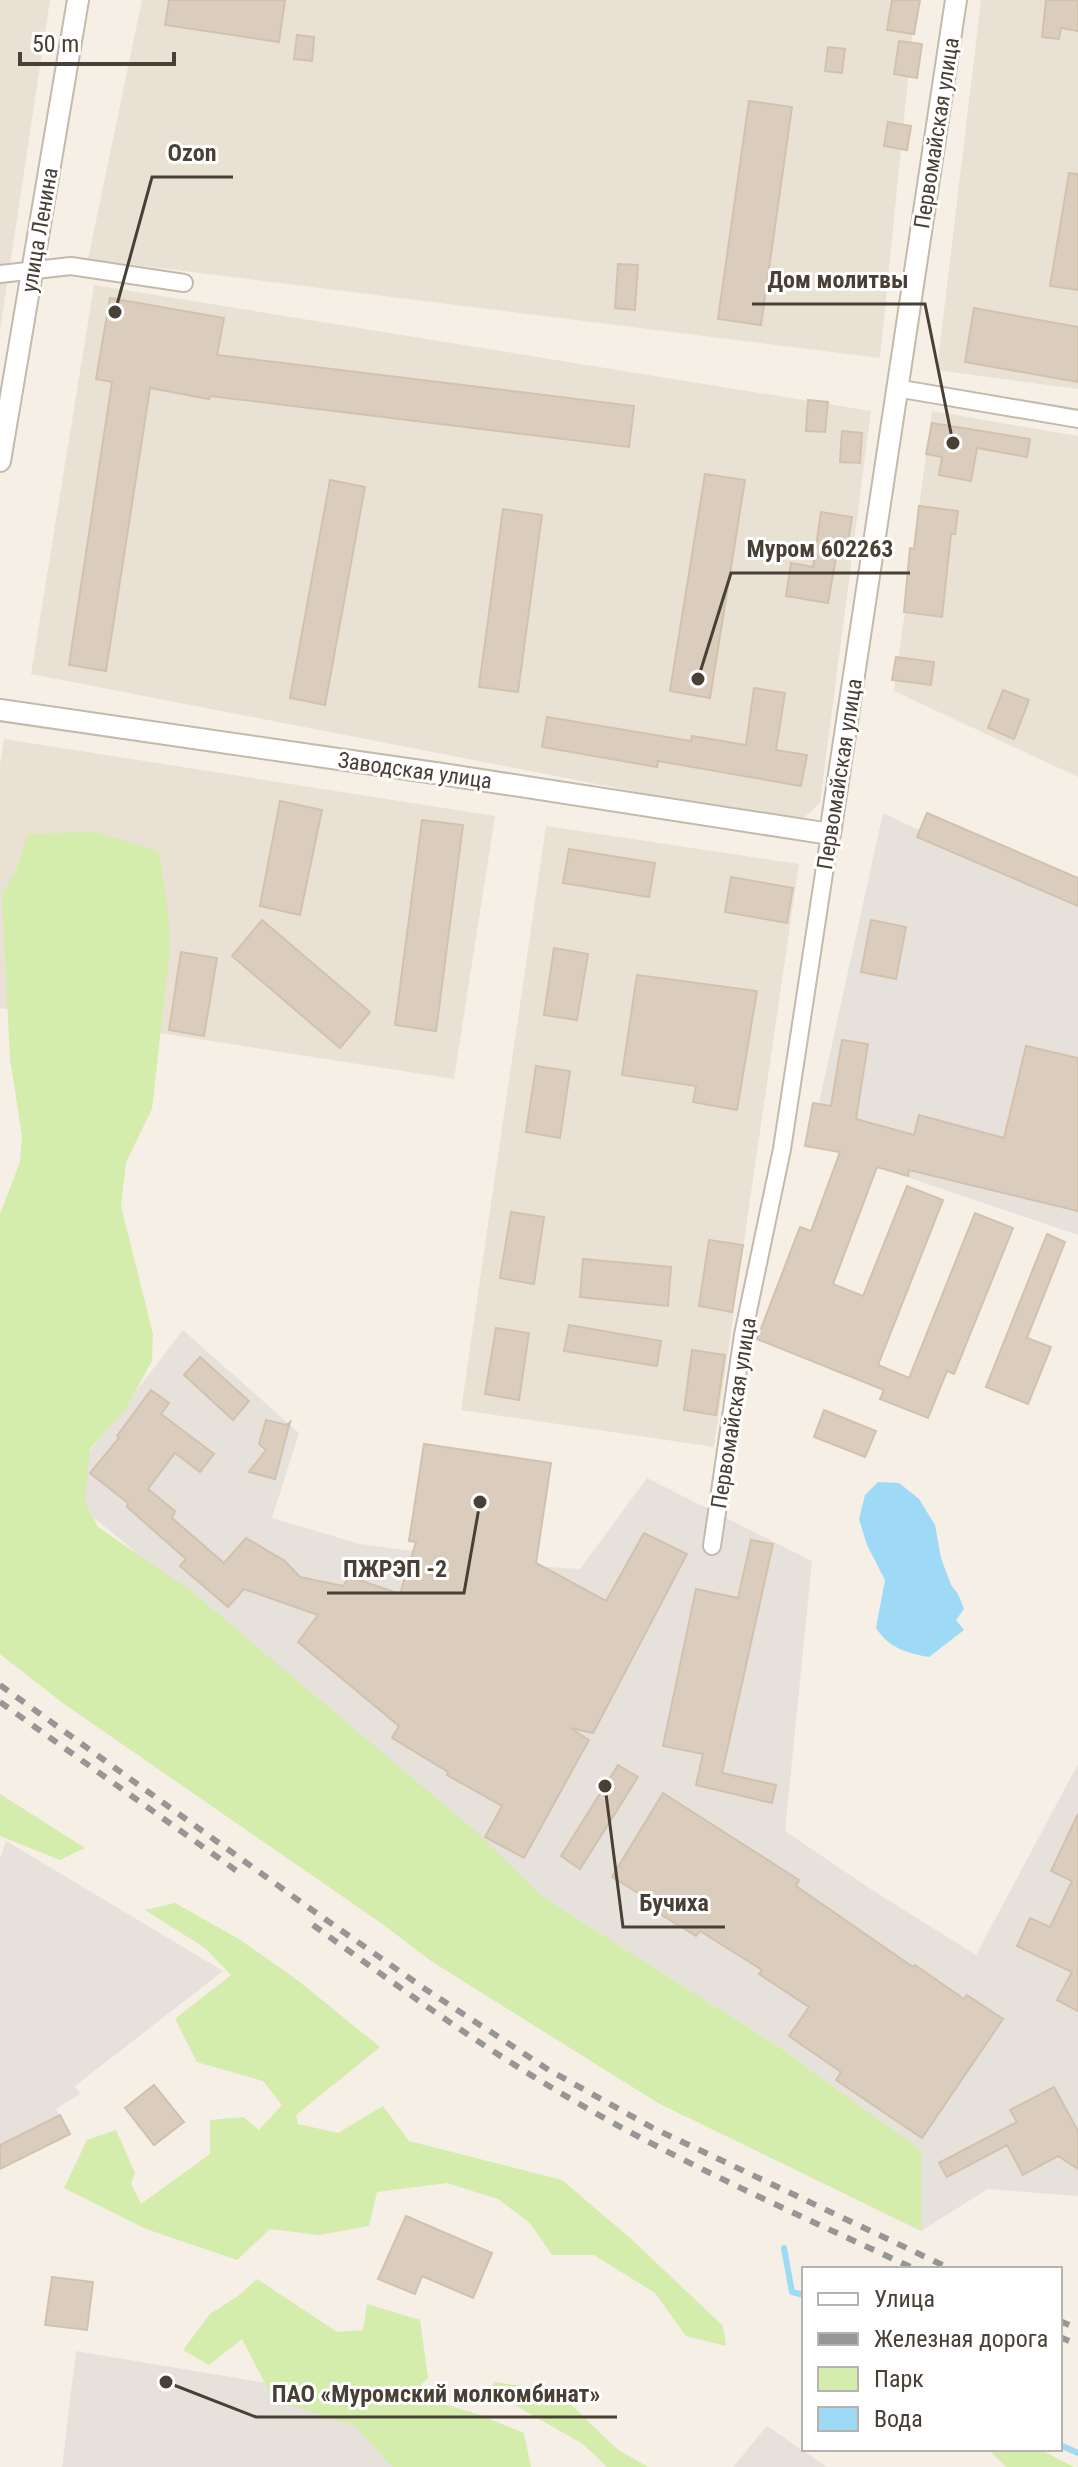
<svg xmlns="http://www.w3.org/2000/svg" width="1078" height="2467" font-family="'Roboto Condensed',sans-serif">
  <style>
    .residential { fill: #e9e1d4 }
    .industrial { fill: #e7e1db }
    .green { fill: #d4ecac }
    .water { fill: #9ed9f6 }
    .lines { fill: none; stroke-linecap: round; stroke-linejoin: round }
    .stream { stroke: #9ed9f6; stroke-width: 6 }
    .building { fill: #dacdbe; stroke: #d3c1ad; stroke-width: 2 }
    .minor-casing { stroke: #c4b9ab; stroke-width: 20 }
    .tertiary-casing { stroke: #c4b9ab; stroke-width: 24 }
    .minor { stroke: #fff; stroke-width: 16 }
    .tertiary { stroke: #fff; stroke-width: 20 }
    .rail { stroke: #969696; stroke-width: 6; stroke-dasharray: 10 10; stroke-linecap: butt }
    .labels { text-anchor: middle; stroke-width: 6; stroke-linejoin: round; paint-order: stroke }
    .street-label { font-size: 22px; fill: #483f35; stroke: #fff }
    .leader { fill: none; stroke: #483f35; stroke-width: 3 }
    .callout-dot { fill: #483f35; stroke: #fff; stroke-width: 3 }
    .callout-label { font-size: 24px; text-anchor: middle; font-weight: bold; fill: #483f35; stroke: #fff; stroke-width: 6; stroke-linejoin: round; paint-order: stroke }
  </style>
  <rect width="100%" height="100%" fill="#f5efe6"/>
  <g class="residential">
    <path d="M0,0H50L0,331Z"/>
    <path d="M142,0H916L880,358L88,259Z"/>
    <path d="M981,0H1078V389L937,370Z"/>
    <path d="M94,285L871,411L820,803L798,823L31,674Z"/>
    <path d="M932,411L1078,436V777L894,691Z"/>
    <path d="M4,739L495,816L454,1079L0,1008V765Z"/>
    <path d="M546,826L799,864L714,1447L461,1410Z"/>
  </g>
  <g class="industrial">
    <path d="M883,813L1078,904V1235L810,1144Z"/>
    <path d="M183,1330L299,1433L272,1518L360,1544L516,1565L580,1569L647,1478L812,1561L785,1831L872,1890L976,1955L1078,1764V2196L988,2189L921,2231V2150L776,2045L543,1897L448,1808L60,1490Z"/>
    <path d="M6,1841L223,1971L75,2086L80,2094L56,2109L70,2134L0,2169V1858Z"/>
    <path d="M76,2351L446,2413L438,2467H62Z"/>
    <path d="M767,2426L827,2467H733Z"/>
  </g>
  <g class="green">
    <path d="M95,832L159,851L169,921L170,947L152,1109L126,1162L121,1206L153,1334L152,1361L125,1410L90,1449L85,1502L98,1527L191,1591L473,1829L543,1897L776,2045L921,2150V2231L658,2103L431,1961L381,1923L64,1704L0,1654V1214L20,1162L22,1136L10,1059L2,894L16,871L28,834Z"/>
    <path d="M0,1794L85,1848L60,1860L0,1836Z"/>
    <path d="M175,1903L239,1939L296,1979L380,2047L296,2115L298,2124L338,2133L383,2106L409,2141L562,2180L629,2237L723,2326L726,2346L686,2336L655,2293L594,2255H552L530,2223L498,2199L447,2183L377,2192L369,2226L319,2235L270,2229L237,2260L146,2229L64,2188L87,2140L116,2130L135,2173L131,2184L141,2204L210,2154V2120L243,2117L259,2130L282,2105L263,2081L197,2062L175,2019L231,1975L205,1948L145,1910Z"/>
    <path d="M257,2279L337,2332L363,2330L367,2304L420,2320L428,2378L411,2394L480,2415L524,2433L531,2467H392L355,2426L274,2400L242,2339L209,2365L183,2350L210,2314L238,2296Z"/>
    <path d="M494,2382L557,2391L617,2449L648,2467H607L583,2444L490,2391Z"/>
    <path d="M988,2449H1039L1074,2467H1006Z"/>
  </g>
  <path class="water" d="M878,1482L899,1483L919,1499L935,1525L941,1558L951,1585L958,1594L964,1609L956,1620L964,1630L929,1657C906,1653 889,1648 876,1628L885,1580L867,1545L859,1519L865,1495Z"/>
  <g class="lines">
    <g class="stream">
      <path d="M784,2248L792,2292L804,2295"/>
      <path d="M1060,2445L1078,2453"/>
    </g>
  </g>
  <g class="building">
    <path d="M169,0H285L279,42L165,25Z"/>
    <path d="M892,0H920L914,34L887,30Z"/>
    <path d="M1046,0H1078V31L1061,28L1059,39L1042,37Z"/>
    <path d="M297,35L314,37L312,61L294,59Z"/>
    <path d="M899,41L922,44L917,78L894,74Z"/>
    <path d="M828,47L845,49L842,73L825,71Z"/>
    <path d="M749,101L792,107L761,325L718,319Z"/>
    <path d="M888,122L911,126L907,150L884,146Z"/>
    <path d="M1069,173L1078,174V290L1050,286Z"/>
    <path d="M618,264L638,265L635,310L615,308Z"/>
    <path d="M110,298L224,318L217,355L634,406L629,447L210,396L209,399L150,388L106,671L69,665L112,382L96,379Z"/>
    <path d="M974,308L1078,327V382L965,362Z"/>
    <path d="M808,400L828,402L825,432L806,431Z"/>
    <path d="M932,423L1030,439L1027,457L977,448L971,481L939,475L942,457L926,454Z"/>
    <path d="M842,431L862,433L860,463L840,462Z"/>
    <path d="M705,474L745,480L710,698L670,691Z"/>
    <path d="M330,480L365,487L325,705L290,698Z"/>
    <path d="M919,506L958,511L955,534H951L942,617L904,612L910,548L914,549Z"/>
    <path d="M503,509L542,515L518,692L479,687Z"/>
    <path d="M821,512L852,517L847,548L838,547L828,603L786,596L791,563L813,567Z"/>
    <path d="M896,657L934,662L931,685L892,680Z"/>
    <path d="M754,688L785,693L776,750L807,755L801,786L658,761L657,767L542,747L547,717L691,741L692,736L746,745Z"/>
    <path d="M1003,690L1029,700L1014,739L988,728Z"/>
    <path d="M280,801L322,810L300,915L260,906Z"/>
    <path d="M927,813L1078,878V906L917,837Z"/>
    <path d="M422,820L463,825L436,1031L395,1025Z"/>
    <path d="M569,849L655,863L649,897L563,883Z"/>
    <path d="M731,877L793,888L787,923L725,912Z"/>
    <path d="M262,920L370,1012L340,1048L232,956Z"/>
    <path d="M871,920L906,927L896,979L861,972Z"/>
    <path d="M554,948L588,954L577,1020L544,1015Z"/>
    <path d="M181,952L217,958L204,1036L169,1030Z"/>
    <path d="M637,975L757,991L737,1110L693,1102L696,1086L622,1075Z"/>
    <path d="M842,1040L868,1044L856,1119L914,1135L919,1115L1004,1138L1026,1046L1078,1058V1211L909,1170L908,1176L877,1167L833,1284L863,1296L907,1186L943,1200L878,1365L909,1378L975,1213L1013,1228L954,1374L947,1371L928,1418L880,1399L884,1390L757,1339L800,1227L811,1231L840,1152L805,1146L813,1103L831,1106Z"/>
    <path d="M536,1066L570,1071L560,1138L526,1132Z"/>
    <path d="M511,1212L544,1217L534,1284L500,1278Z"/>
    <path d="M1047,1234L1065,1242L1027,1338L1051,1347L1028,1404L986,1387Z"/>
    <path d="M709,1240L743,1245L732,1312L699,1306Z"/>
    <path d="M583,1259L671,1267L668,1306L580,1297Z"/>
    <path d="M569,1325L661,1341L657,1366L564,1351Z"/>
    <path d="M496,1328L529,1333L519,1400L485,1394Z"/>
    <path d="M692,1350L725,1355L716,1415L684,1410Z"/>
    <path d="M200,1357L249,1401L233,1420L184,1375Z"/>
    <path d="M151,1390L169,1403L161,1414L214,1454L200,1472L175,1453L148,1489L175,1511L172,1518L224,1563L246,1538L285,1561L300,1577L343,1586L350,1577L400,1594L416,1542L409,1541L424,1444L551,1463L536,1563L606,1601L644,1533L687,1554L593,1733L570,1728L589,1740L524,1858L485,1837L502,1806L447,1775L448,1772L392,1738L399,1726L298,1642L318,1615L244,1589L228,1607L180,1566L186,1559L127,1507L128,1503L90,1473L119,1438L117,1436Z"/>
    <path d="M824,1410L876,1431L865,1457L814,1437Z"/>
    <path d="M266,1420L287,1425L290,1422L275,1479L249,1472L266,1450L259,1444Z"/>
    <path d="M751,1540L773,1544L722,1773L776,1785L772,1803L696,1785L703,1754L663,1746L696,1589L738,1598Z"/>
    <path d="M618,1765L638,1777L580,1869L561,1856Z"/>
    <path d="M663,1793L799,1880L796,1886L913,1967L915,1965L964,1999L967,1995L1003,2019L922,2138L836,2080L841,2072L789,2036L809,2007L759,1974L762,1970L700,1931L696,1936L660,1914L664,1909L612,1877Z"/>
    <path d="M1078,1814V2011L1057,2000L1072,1972L1017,1946L1030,1918L1050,1927L1072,1881L1051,1871Z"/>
    <path d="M154,2085L184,2122L154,2145L125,2108Z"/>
    <path d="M1054,2087L1078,2131V2169L1058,2156L1023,2175L1007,2145L947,2177L939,2163L1017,2122L1010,2110Z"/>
    <path d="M60,2115L70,2134L0,2169V2145Z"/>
    <path d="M406,2216L492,2253L473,2298L422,2276L415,2294L378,2279Z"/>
    <path d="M52,2277L93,2282L87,2330L45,2325Z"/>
  </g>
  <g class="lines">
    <defs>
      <g id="minor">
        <path d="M0,274L71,266L184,283"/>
        <path d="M896,388L1078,419"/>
        <path d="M712,1546L743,1335L782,1149L830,834"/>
      </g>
      <g id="tertiary">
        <path d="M0,461L78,0"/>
        <path d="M0,710L442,774L830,834L956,0"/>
      </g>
    </defs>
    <use href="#minor" class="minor-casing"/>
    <use href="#tertiary" class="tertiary-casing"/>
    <use href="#minor" class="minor"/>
    <use href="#tertiary" class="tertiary"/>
    <g class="rail">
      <path d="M0,1685L305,1905L425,1989L549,2070L653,2128L951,2269"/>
      <path d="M0,1702L241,1874"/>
      <path d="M313,1925C388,1979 464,2035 544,2083C662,2155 790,2211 915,2269"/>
      <path d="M1060,2321L1078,2329"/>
      <path d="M1060,2337L1078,2345"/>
    </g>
  </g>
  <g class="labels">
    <g class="street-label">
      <text transform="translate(936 133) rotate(-81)" y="8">Первомайская улица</text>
      <text transform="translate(39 230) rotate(-80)" y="8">улица Ленина</text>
      <text transform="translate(415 770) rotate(8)" y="8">Заводская улица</text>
      <text transform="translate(839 774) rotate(-81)" y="8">Первомайская улица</text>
      <text transform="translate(733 1413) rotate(-81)" y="8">Первомайская улица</text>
    </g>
  </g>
  <path class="leader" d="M115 312L152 177H233M953 443L925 304H752M698 679L731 573H910M480 1502L464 1593H327M605 1786L623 1927H725M166 2382L256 2417H617"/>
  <g class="callout-dot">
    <circle cx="115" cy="312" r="8"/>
    <circle cx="953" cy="443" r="8"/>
    <circle cx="698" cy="679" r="8"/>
    <circle cx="480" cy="1502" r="8"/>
    <circle cx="605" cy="1786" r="8"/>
    <circle cx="166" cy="2382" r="8"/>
  </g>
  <g class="callout-label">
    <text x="192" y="161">Ozon</text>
    <text x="838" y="288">Дом молитвы</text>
    <text x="820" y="557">Муром 602263</text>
    <text x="395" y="1577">ПЖРЭП -2</text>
    <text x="674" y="1911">Бучиха</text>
    <text x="436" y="2402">ПАО «Муромский молкомбинат»</text>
  </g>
  <rect x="802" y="2267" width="260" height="184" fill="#ffffff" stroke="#b6b2ae" stroke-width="2"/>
  <rect x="818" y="2293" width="40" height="12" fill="#ffffff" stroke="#b6b2ae" stroke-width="2"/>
  <text x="874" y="2307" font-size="24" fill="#483f35">Улица</text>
  <rect x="818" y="2333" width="40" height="12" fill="#969696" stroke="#b6b2ae" stroke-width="2"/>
  <text x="874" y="2347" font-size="24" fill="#483f35">Железная дорога</text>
  <rect x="818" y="2367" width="40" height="24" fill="#d4ecac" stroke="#b6b2ae" stroke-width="2"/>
  <text x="874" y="2387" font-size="24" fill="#483f35">Парк</text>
  <rect x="818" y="2407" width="40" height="24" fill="#9ed9f6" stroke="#b6b2ae" stroke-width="2"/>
  <text x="874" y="2427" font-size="24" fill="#483f35">Вода</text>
  <path d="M20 52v12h154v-12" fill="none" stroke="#483f35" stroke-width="4"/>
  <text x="32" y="52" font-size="24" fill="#483f35" stroke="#ffffff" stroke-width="6" paint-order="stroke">50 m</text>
</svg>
